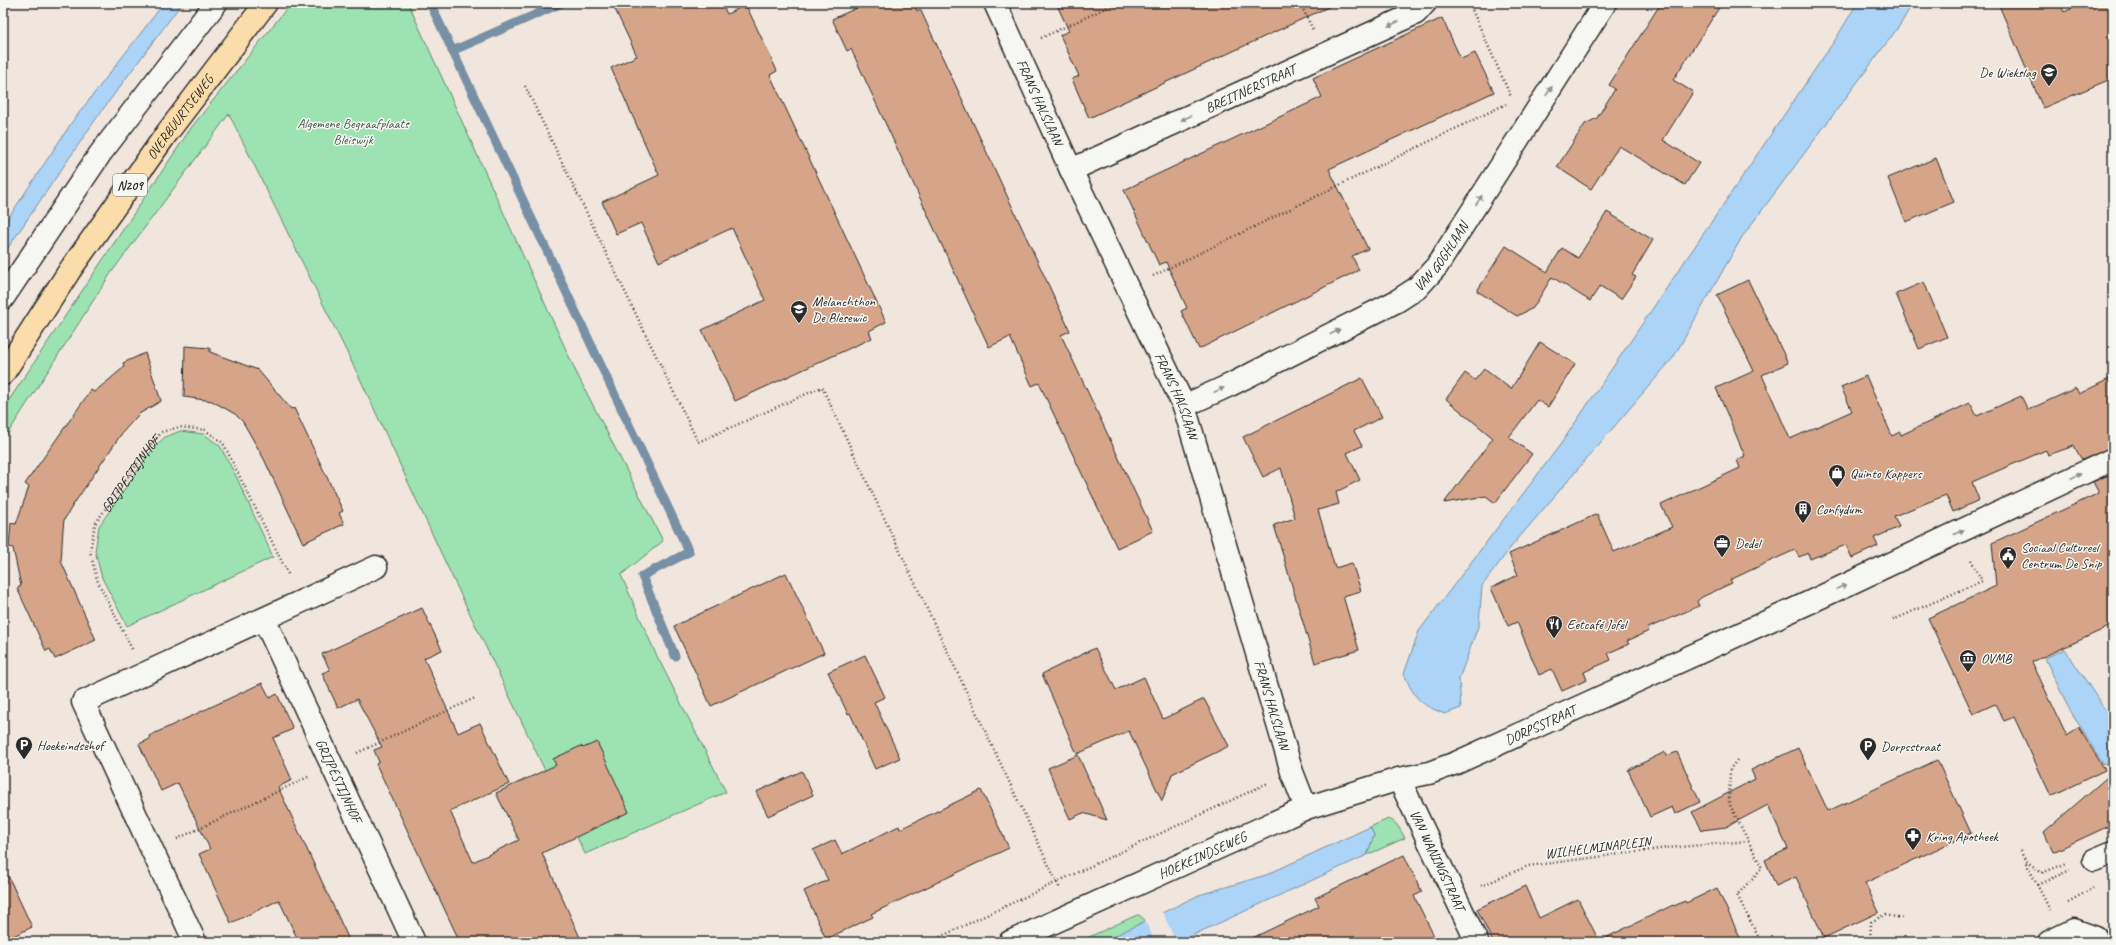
<svg xmlns="http://www.w3.org/2000/svg" width="2116" height="945" font-family="Caveat,sans-serif">
  <style>
    .green { fill: #9ce3b1; stroke: #64876e }
    .water { fill: #acd4f6; stroke: #7890a5 }
    .pier { fill: #f0e6dd }
    .lines { fill: none; stroke-linecap: round; stroke-linejoin: round }
    .stream { stroke: #7890a5; stroke-width: 9 }
    .building { fill: #d6a589; stroke: #2b2b2b }
    .minor-casing { stroke: #2b2b2b; stroke-width: 25 }
    .major-casing { stroke: #2b2b2b; stroke-width: 25 }
    .path { stroke: #2b2b2b; stroke-width: 2.5; stroke-dasharray: 1 3; stroke-linecap: butt }
    .minor { stroke: #f6f6f2; stroke-width: 22 }
    .major { stroke: #fbddab; stroke-width: 22 }
    .oneway { fill: #90908e }
    .labels { text-anchor: middle; stroke-width: 3; stroke-linejoin: round; paint-order: stroke }
    .shield { fill: #f6f6f2; stroke: #686867; stroke-width: 1 }
    .shield-label { font-size: 13px; font-weight: bold; fill: #2b2b2b }
    .poi-label { font-size: 14px; fill: #2b2b2b; stroke: #f6f6f2; text-anchor: start }
    .street-label { font-size: 14px; fill: #2b2b2b; stroke: #f6f6f2 }
    .park-label { font-size: 14px; fill: #47594c; stroke: #f6f6f2 }
  </style>
  <rect width="100%" height="100%" fill="#f0e6dd"/>
  <filter id="ink" filterUnits="userSpaceOnUse"><feTurbulence type="fractalNoise" baseFrequency=".025" numOctaves="2"/><feDisplacementMap in="SourceGraphic" scale="8" xChannelSelector="R" yChannelSelector="G"/><feConvolveMatrix kernelMatrix="1 2 1 2 8 2 1 2 1" color-interpolation-filters="sRGB"/></filter>
  <g filter="url(#ink)">
    <g class="green">
      <path d="M291,3H408L577,374L663,541L621,575L655,652L726,792L585,854L448,568L363,385L229,114L111,273L3,441V409L191,128Z"/>
      <path d="M180,431L204,434L220,446L237,478L273,557L127,626L102,578L95,551L99,526L154,447L165,437Z"/>
      <path d="M1388,819C1397,821 1400,830 1405,838L1367,855L1374,835L1370,827Z"/>
      <path d="M1137,915H1139L1146,921L1102,942H1078Z"/>
    </g>
    <g class="water">
      <path d="M164,3H182L98,116L3,255V226L72,122Z"/>
      <path d="M1857,3H1913L1900,25L1742,237L1673,358L1511,547L1482,586L1479,624L1459,679L1461,708L1445,714C1419,704 1415,699 1404,674L1419,631L1560,445L1837,37Z"/>
      <path d="M2065,649L2113,722V766L2103,764L2067,705L2045,658Z"/>
      <path d="M1370,827L1374,835L1367,855L1178,942H1102L1199,895L1266,875Z"/>
    </g>
    <path class="pier" d="M1162,912L1163,913L1176,942H1155L1145,920Z"/>
    <g class="lines">
      <g class="stream">
        <path d="M430,3L689,552L642,576L675,656"/>
        <path d="M452,51L562,3"/>
      </g>
    </g>
    <g class="building">
      <path d="M612,3H721L727,14L746,5L777,71L770,75L886,322L869,331L872,338L735,401L702,330L765,300L732,228L659,262L641,223L616,234L602,202L659,175L611,68L637,56Z"/>
      <path d="M868,3H914L917,11L920,9L1070,331L1061,335L1153,531L1117,548L1039,383L1032,386L1010,337L989,347L851,49L847,51L832,19Z"/>
      <path d="M1056,3H1337L1089,118L1072,79L1079,76L1060,35L1069,31Z"/>
      <path d="M1661,3H1722L1673,80L1693,92L1663,140L1699,163L1685,185L1619,146L1591,189L1557,167L1585,124L1597,118L1615,89L1609,85Z"/>
      <path d="M1998,3H2060L2064,12L2084,3H2113V78L2043,108Z"/>
      <path d="M1442,18L1461,59L1475,53L1494,92L1329,169L1368,249L1352,256L1359,270L1199,349L1181,311L1187,308L1166,262L1159,265L1124,190L1322,97L1313,78Z"/>
      <path d="M1936,158L1954,202L1906,222L1888,178Z"/>
      <path d="M1607,212L1653,240L1632,275L1636,277L1621,299L1600,286L1590,301L1552,277L1533,308L1517,316L1477,291L1506,246L1547,272L1562,248L1578,258Z"/>
      <path d="M1748,280L1788,363L1762,375L1790,439L1852,411L1841,387L1866,376L1892,436L1900,432L1901,435L1970,403L1977,416L2021,396L2028,410L2076,388L2079,394L2113,377V447L2082,460L2074,446L2048,455L2046,450L1972,482L1979,500L1953,512L1946,495L1894,516L1899,527L1874,538L1878,546L1852,558L1846,545L1810,559L1808,553L1799,557L1795,550L1766,563L1730,580L1732,583L1702,597L1697,601L1699,606L1648,628L1649,631L1627,641L1629,644L1608,653L1611,660L1584,672L1587,680L1562,691L1552,669L1539,675L1517,622L1508,626L1491,588L1518,575L1509,554L1597,514L1614,552L1672,527L1661,505L1740,468L1737,460L1745,456L1716,388L1754,371L1717,295Z"/>
      <path d="M1924,282L1947,337L1919,349L1896,294Z"/>
      <path d="M1540,342L1575,364L1548,407L1537,400L1509,437L1532,454L1495,503L1486,496L1444,503L1493,438L1446,399L1465,373L1475,380L1484,369L1511,389Z"/>
      <path d="M185,346L210,348V352L258,370L291,409L294,408L343,511L339,513L344,524L303,543L264,459L243,422L235,414L212,401L184,397Z"/>
      <path d="M145,353L161,401L139,414L122,433L73,505L64,520L63,529L61,561L96,640L55,659L50,649L46,651L17,588L21,586L13,548L9,547L11,523L16,524L29,487L25,484L91,390L94,392L109,380L124,367L123,363Z"/>
      <path d="M1362,378L1382,417L1354,431L1362,446L1347,453L1360,480L1336,492L1339,504L1318,510L1335,568L1352,563L1361,591L1343,596L1359,650L1315,663L1274,525L1295,518L1281,468L1263,477L1243,437Z"/>
      <path d="M2113,473V625L2032,662L2067,736L2079,728L2105,770L2051,796L2014,717L2004,721L1995,704L1973,714L1928,618L1996,586L1992,543L2099,493L2093,482Z"/>
      <path d="M786,573L824,653L711,706L674,626Z"/>
      <path d="M422,608L442,650L424,658L458,733L480,723L509,784L450,811L473,862L519,840L496,793L556,765L553,759L581,746L583,748L597,742L606,761L629,812L542,853L582,942H460L376,764L379,762L374,750L382,747L357,699L338,708L322,673L330,670L322,654Z"/>
      <path d="M1095,648L1116,690L1144,677L1163,719L1204,699L1229,746L1172,774L1162,801L1129,731L1077,754L1042,674Z"/>
      <path d="M865,655L885,697L874,702L900,758L875,769L850,713L848,714L828,672Z"/>
      <path d="M262,683L270,698L277,694L293,729L273,738L292,780L278,787L350,942H299L279,900L231,923L199,854L210,849L178,783L161,791L139,744L150,739L149,736Z"/>
      <path d="M1798,748L1828,811L1937,760L1971,833L1865,883L1879,912L1824,938L1796,877L1776,886L1765,860L1788,849L1768,805L1726,827L1702,830L1692,812L1755,779L1751,770Z"/>
      <path d="M1665,752L1667,756L1677,752L1700,802L1675,814L1672,807L1650,817L1628,770Z"/>
      <path d="M1078,755L1107,820L1083,813L1070,819L1057,790L1048,768Z"/>
      <path d="M802,771L813,795L768,816L756,792Z"/>
      <path d="M2113,772V824L2053,852L2044,832Z"/>
      <path d="M981,790L1009,848L871,914L873,917L826,939L804,891L828,880L813,850L835,840L842,854L899,826L900,829Z"/>
      <path d="M1404,855L1422,892L1414,896L1437,942H1244L1319,906L1315,898Z"/>
      <path d="M3,865L32,927L3,941Z"/>
      <path d="M1525,886L1539,918L1578,899L1599,941L1673,905L1674,906L1685,901L1686,903L1717,888L1742,942H1489L1492,940L1477,909Z"/>
    </g>
    <g class="lines">
      <defs>
        <g id="minor">
          <path id="s2" d="M995,3L1071,170L1184,406L1292,772L1306,808"/>
          <path id="s3" d="M1071,170L1416,13L1425,3"/>
          <path d="M3,298L100,154L216,3"/>
          <path id="s4" d="M1184,406L1230,385L1397,301L1417,288L1437,266L1605,3"/>
          <path id="s5" d="M264,619L414,942"/>
          <path id="s6" d="M1399,779L1477,942"/>
          <path d="M2094,860L2113,852"/>
          <path d="M195,942L83,702L376,567"/>
          <path id="s7" d="M1010,942L1306,808L1399,779L1429,773L1456,763L1806,604L2113,459"/>
          <path d="M2049,942L2074,930L2096,938L2098,942"/>
        </g>
        <g id="major">
          <path id="s8" d="M3,374L70,270L167,133L266,3"/>
        </g>
      </defs>
      <use href="#minor" class="minor-casing"/>
      <use href="#major" class="major-casing"/>
      <g class="path">
        <path d="M1300,3L1313,30"/>
        <path d="M1469,3L1511,97"/>
        <path d="M1041,38L1117,3"/>
        <path d="M525,86L698,442L822,387L1060,889"/>
        <path d="M1153,276L1506,104"/>
        <path d="M1893,620L1982,581L1970,558"/>
        <path id="s1" d="M132,649L97,580L90,551L95,524L151,444L162,432L179,427L205,430L223,443L289,576"/>
        <path d="M357,753L475,698"/>
        <path d="M1737,760L1730,769L1729,803L1762,868L1737,895L1761,942"/>
        <path d="M177,839L308,777"/>
        <path d="M2020,851L2026,861L2042,873L2067,863"/>
        <path d="M2026,863L2050,910"/>
        <path d="M2037,885L2070,870"/>
        <path d="M1481,886L1528,866L1667,848L1749,841"/>
        <path d="M2068,902L2093,888"/>
        <path d="M929,942L1268,783"/>
        <path d="M1870,942L1871,922L1884,915L1903,918"/>
      </g>
      <use href="#minor" class="minor"/>
      <use href="#major" class="major"/>
    </g>
    <defs><path id="oneway-solid" d="M-6-.8H1V-3.2L6.5 0L1 3.2V.8H-6Z"/></defs>
    <g class="oneway">
      <use href="#oneway-solid" transform="translate(1393 24) rotate(156)"/>
      <use href="#oneway-solid" transform="translate(1549 91) rotate(-57)"/>
      <use href="#oneway-solid" transform="translate(1186 118) rotate(156)"/>
      <use href="#oneway-solid" transform="translate(1479 200) rotate(-57)"/>
      <use href="#oneway-solid" transform="translate(1335 332) rotate(-27)"/>
      <use href="#oneway-solid" transform="translate(1219 390) rotate(-24)"/>
      <use href="#oneway-solid" transform="translate(2076 476) rotate(-25)"/>
      <use href="#oneway-solid" transform="translate(1959 532) rotate(-25)"/>
      <use href="#oneway-solid" transform="translate(1841 587) rotate(-25)"/>
    </g>
  </g>
  <defs>
    <symbol id="school-pin" viewBox="-11 -11 22 30"><path d="M0 17L-7.5 6A9.5 9.5 0 1 1 7.5 6Z" fill="#2b2b2b" stroke="#f6f6f2"/><path d="M0-5L7-2L0 1L-7-2ZM-4 1L0 2.5L4 1V4Q0 6-4 4Z" fill="#fff"/></symbol>
    <symbol id="shop-pin" viewBox="-11 -11 22 30"><path d="M0 17L-7.5 6A9.5 9.5 0 1 1 7.5 6Z" fill="#2b2b2b" stroke="#f6f6f2"/><path d="M-5-2.5h2.3a2.7 3.5 0 0 1 5.4 0H5L5.5 6h-11ZM-1.5-2.5h3a1.5 2.3 0 0 0-3 0Z" fill="#fff"/></symbol>
    <symbol id="building-pin" viewBox="-11 -11 22 30"><path d="M0 17L-7.5 6A9.5 9.5 0 1 1 7.5 6Z" fill="#2b2b2b" stroke="#f6f6f2"/><path d="M-4-6H4V6H1V3H-1V6H-4ZM-2.5-4.3h1.7v1.8h-1.7ZM.8-4.3h1.7v1.8H.8ZM-2.5-1h1.7V.8h-1.7ZM.8-1h1.7V.8H.8Z" fill="#fff"/></symbol>
    <symbol id="office-pin" viewBox="-11 -11 22 30"><path d="M0 17L-7.5 6A9.5 9.5 0 1 1 7.5 6Z" fill="#2b2b2b" stroke="#f6f6f2"/><path d="M-6-3h4V-5.5h4V-3h4V5H-6ZM-1-4.5V-3h2v-1.5ZM-6 0V1H6V0Z" fill="#fff"/></symbol>
    <symbol id="civic-pin" viewBox="-11 -11 22 30"><path d="M0 17L-7.5 6A9.5 9.5 0 1 1 7.5 6Z" fill="#2b2b2b" stroke="#f6f6f2"/><path d="M-.6-6.5H3V-4.5H.6V-3L4-1V1h2V6H-6V1h2V-1L-.6-3ZM-1.2 2.5V6h2.4V2.5Z" fill="#fff"/></symbol>
    <symbol id="restaurant-pin" viewBox="-11 -11 22 30"><path d="M0 17L-7.5 6A9.5 9.5 0 1 1 7.5 6Z" fill="#2b2b2b" stroke="#f6f6f2"/><path d="M-5-6h1v4h1v-4h1v4h1v-4h1v5L-1.5 .5V6h-2V.5L-5-1ZM5-6V6H3V1.5H1.5Q1.5-4 5-6Z" fill="#fff"/></symbol>
    <symbol id="museum-pin" viewBox="-11 -11 22 30"><path d="M0 17L-7.5 6A9.5 9.5 0 1 1 7.5 6Z" fill="#2b2b2b" stroke="#f6f6f2"/><path d="M0-6L6-3V-2H-6V-3ZM-5-1h2V3h-2ZM-1-1h2V3h-2ZM3-1h2V3H3ZM-6 4H6V6H-6Z" fill="#fff"/></symbol>
    <symbol id="parking-pin" viewBox="-11 -11 22 30"><path d="M0 17L-7.5 6A9.5 9.5 0 1 1 7.5 6Z" fill="#2b2b2b" stroke="#f6f6f2"/><path d="M-3.5-5.5H1a3.5 3.5 0 0 1 0 7H-1V5.5H-3.5ZM-1-3.4V-.6H.8a1.4 1.4 0 0 0 0-2.8Z" fill="#fff"/></symbol>
    <symbol id="pharmacy-pin" viewBox="-11 -11 22 30"><path d="M0 17L-7.5 6A9.5 9.5 0 1 1 7.5 6Z" fill="#2b2b2b" stroke="#f6f6f2"/><path d="M-2-6h4v4h4v4h-4v4h-4v-4h-4v-4h4Z" fill="#fff"/></symbol>
  </defs>
  <g fill-rule="evenodd">
    <use href="#school-pin" x="2039" y="62" width="20" height="27"/>
    <use href="#school-pin" x="789" y="299" width="20" height="27"/>
    <use href="#shop-pin" x="1827" y="463" width="20" height="27"/>
    <use href="#building-pin" x="1793" y="499" width="20" height="27"/>
    <use href="#office-pin" x="1712" y="533" width="20" height="27"/>
    <use href="#civic-pin" x="1998" y="545" width="20" height="27"/>
    <use href="#restaurant-pin" x="1544" y="614" width="20" height="27"/>
    <use href="#museum-pin" x="1958" y="648" width="20" height="27"/>
    <use href="#parking-pin" x="14" y="735" width="20" height="27"/>
    <use href="#parking-pin" x="1858" y="736" width="20" height="27"/>
    <use href="#pharmacy-pin" x="1903" y="826" width="20" height="27"/>
  </g>
  <g class="labels">
    <rect class="shield" x="113" y="174" width="34" height="22" rx="3"/>
    <g class="shield-label">
      <text x="130" y="190">N209</text>
    </g>
    <g class="poi-label">
      <text x="2036" y="77" text-anchor="end">De Wiekslag</text>
      <text x="812" y="306">Melanchthon<tspan x="812" dy="16">De Blesewic</tspan></text>
      <text x="1850" y="478">Quinto Kappers</text>
      <text x="1816" y="514">Confydum</text>
      <text x="1735" y="548">Dedel</text>
      <text x="2021" y="552">Sociaal Cultureel<tspan x="2021" dy="16">Centrum De Snip</tspan></text>
      <text x="1567" y="629">Eetcafé Jofel</text>
      <text x="1981" y="663">OVMB</text>
      <text x="37" y="750">Hoekeindsehof</text>
      <text x="1881" y="751">Dorpsstraat</text>
      <text x="1926" y="841">Kring Apotheek</text>
    </g>
    <g class="street-label">
      <text dy="5" stroke="none"><textPath href="#s3" startOffset="197">BREITNERSTRAAT</textPath></text>
      <text dy="5" stroke="none"><textPath href="#s2" startOffset="109">FRANS HALSLAAN</textPath></text>
      <text dy="5" stroke="none"><textPath href="#s8" startOffset="312">OVERBUURTSEWEG</textPath></text>
      <text dy="5" stroke="none"><textPath href="#s4" startOffset="301">VAN GOGHLAAN</textPath></text>
      <text dy="5" stroke="none"><textPath href="#s2" startOffset="433">FRANS HALSLAAN</textPath></text>
      <text dy="5" stroke="none"><textPath href="#s1" startOffset="196">GRIJPESTIJNHOF</textPath></text>
      <text dy="5" stroke="none"><textPath href="#s2" startOffset="757">FRANS HALSLAAN</textPath></text>
      <text dy="5" stroke="none"><textPath href="#s7" startOffset="574">DORPSSTRAAT</textPath></text>
      <text dy="5" stroke="none"><textPath href="#s5" startOffset="178">GRIJPESTIJNHOF</textPath></text>
      <text transform="translate(1598 847) rotate(-7)" y="5">WILHELMINAPLEIN</text>
      <text dy="5" stroke="none"><textPath href="#s7" startOffset="211">HOEKEINDSEWEG</textPath></text>
      <text dy="5" stroke="none"><textPath href="#s6" startOffset="90">VAN WANINGSTRAAT</textPath></text>
    </g>
    <g class="park-label">
      <text x="353" y="128">Algemene Begraafplaats<tspan x="353" dy="16">Bleiswijk</tspan></text>
    </g>
  </g>
  <rect width="2116" height="945" fill="none" stroke="#f6f6f2" stroke-width="16"/>
  <rect x="8" y="8" width="2100" height="929" fill="none" stroke="#2b2b2b" stroke-width="1.5" filter="url(#ink)"/>
</svg>
